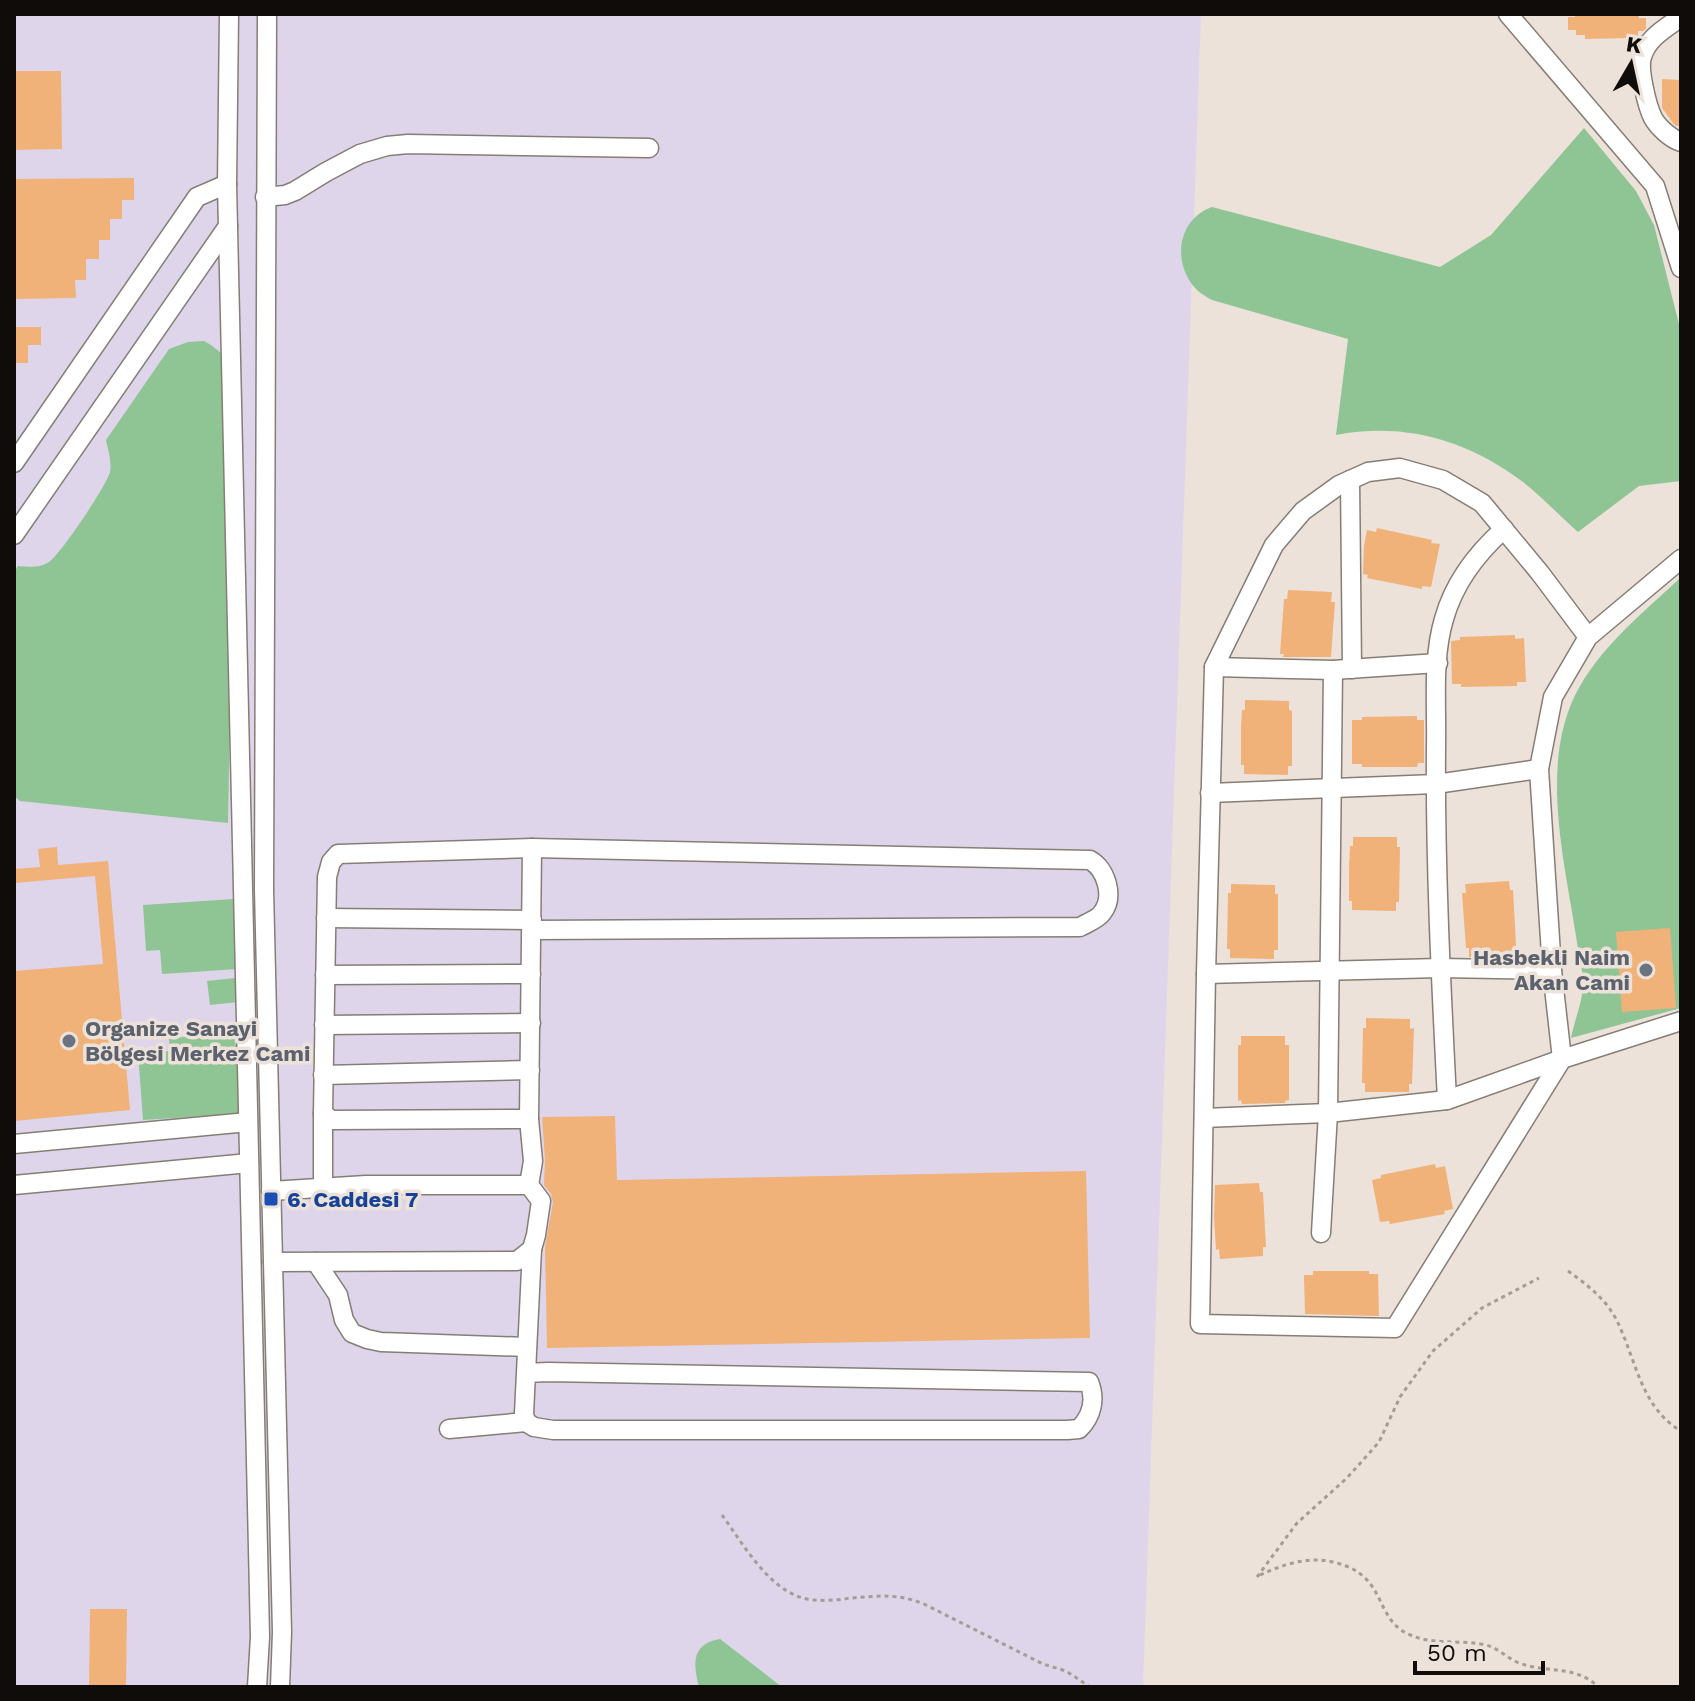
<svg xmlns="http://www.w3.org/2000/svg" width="1695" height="1701" font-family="'Work Sans',sans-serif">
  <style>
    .industrial { fill: #ded5ea }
    .green { fill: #8fc595 }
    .building { fill: #f0b279 }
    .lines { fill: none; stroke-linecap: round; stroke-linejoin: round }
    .minor-casing { stroke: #867d75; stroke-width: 21 }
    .path { stroke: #a49c95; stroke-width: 3; stroke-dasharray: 4 4; stroke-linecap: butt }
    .minor { stroke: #fff; stroke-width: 18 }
    .worship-dot { fill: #6b7280; stroke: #ece2d9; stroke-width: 3 }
    .transit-dot { fill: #1a4fb4; stroke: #ece2d9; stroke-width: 3 }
    .labels { text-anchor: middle; stroke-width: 7; stroke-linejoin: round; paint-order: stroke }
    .worship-label { font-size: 22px; font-weight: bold; fill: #5b616d; stroke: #ece2d9; text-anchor: end }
    .transit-label { font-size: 22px; font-weight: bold; fill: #164399; stroke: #ece2d9; text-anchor: start }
  </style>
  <rect width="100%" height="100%" fill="#ece2d9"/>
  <path class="industrial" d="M14,14H1201L1143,1687H14Z"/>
  <g class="green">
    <path d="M1584,128L1636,191L1654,225L1681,332V481L1639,486L1578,532C1560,516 1542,497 1523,482C1467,440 1405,422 1336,435L1348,339L1212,300C1202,295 1193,288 1188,278C1173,251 1183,217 1212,207L1440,267L1491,235Z"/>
    <path d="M204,341L211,345L221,353L230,708L228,823L20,801L14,796V572L18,566C28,567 40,568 49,562C60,555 107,485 110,472C112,462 108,450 106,440L169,349L188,342Z"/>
    <path d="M1679,579L1681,596V1008L1571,1038C1574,1022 1583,1000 1583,985C1583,969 1578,952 1576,936C1564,858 1538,758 1580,686C1605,643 1644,612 1679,579Z"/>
    <path d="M233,899L238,969L162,974L160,950L146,951L143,905Z"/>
    <path d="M235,978L238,1002L210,1005L207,981Z"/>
    <path d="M235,1034L240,1114L143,1120L138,1053L170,1051L169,1038Z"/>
    <path d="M720,1639L782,1687H699C693,1664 691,1644 720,1639Z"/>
  </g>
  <g class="building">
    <path d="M1575,14H1639V18H1646V29L1643,31H1638V36H1628V38L1585,39V35H1576V30H1568V17H1575Z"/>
    <path d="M14,71H61L62,149L14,150Z"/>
    <path d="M1662,79L1681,80V126H1676L1673,123L1662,108Z"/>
    <path d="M134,178V200H122V219H110V240H99V259H86V280H75L76,298L14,299V179Z"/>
    <path d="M14,327H41V345H28V363H14Z"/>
    <path d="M1377,528L1432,540L1431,543L1440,544L1431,587L1422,586V589L1367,578L1368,575L1363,574L1364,545L1367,530L1376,532Z"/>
    <path d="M1288,590L1332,592L1331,602H1335L1331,657H1283L1284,654H1280L1284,599H1287Z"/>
    <path d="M1515,635V639L1524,638L1526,682H1517V686L1461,687V684H1452L1451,641L1460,640V637Z"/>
    <path d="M1245,700L1289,701V710L1292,711V766H1288V775L1244,774V765H1241V727L1242,710H1245Z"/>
    <path d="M1417,716V720H1424V763H1418L1417,767H1362V764H1352V720H1362V717Z"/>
    <path d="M1353,837H1397V847H1400L1399,902H1396V911L1352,910V901H1349V868L1350,846H1353Z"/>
    <path d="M57,847L58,865L108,861L130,1110L14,1121V971L103,964L95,876L14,883V869L40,867L38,849Z"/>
    <path d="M1509,881L1510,890H1513L1515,926L1516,946H1513V955L1469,957V948H1466L1462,893H1466L1465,884Z"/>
    <path d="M1231,884L1275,885V894H1278V950H1274V959L1230,958V949H1227L1228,893H1231Z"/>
    <path d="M1670,928L1676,1008L1622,1012L1616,932Z"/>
    <path d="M1366,1018L1410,1019V1029L1414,1028L1412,1084H1409V1092H1365V1083H1362L1363,1028H1366Z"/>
    <path d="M1241,1036H1285V1045H1289V1100L1285,1101V1103L1242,1104L1241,1100L1238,1101V1045H1241Z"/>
    <path d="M615,1116L617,1180L1086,1171L1090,1338L547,1348L545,1247L553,1202L551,1194L544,1185L545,1160L542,1117Z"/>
    <path d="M1435,1164L1436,1168L1445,1166L1453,1209L1444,1211L1445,1214L1390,1224L1389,1221L1380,1222L1372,1180L1381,1178V1175Z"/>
    <path d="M1259,1183L1260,1192H1263L1266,1247H1263V1256L1220,1259L1219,1249L1216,1250L1214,1217L1215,1185Z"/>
    <path d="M1313,1271H1369V1274H1378L1379,1316L1305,1314L1304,1275H1313Z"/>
    <path d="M90,1609H127L126,1687H89Z"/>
  </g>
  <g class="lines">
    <defs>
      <g id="minor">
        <path d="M229,14L227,184L260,1637L257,1687"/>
        <path d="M267,14L264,890L282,1632L280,1687"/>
        <path d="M1508,14L1655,186L1681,268"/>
        <path d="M1681,17C1666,28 1647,38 1642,57C1638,69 1647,106 1653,118C1658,127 1671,139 1681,142"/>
        <path d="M265,197L285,195L295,191L326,172L360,154L387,146L408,144L649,148"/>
        <path d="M14,463L197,197L227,184"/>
        <path d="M1350,480L1352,669"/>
        <path d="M14,535L228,226"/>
        <path d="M1588,637L1540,573L1482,503L1443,480L1400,468L1368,472L1339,485L1303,511L1274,545L1214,667L1206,974L1200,1324L1395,1328L1562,1059L1552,970L1539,769L1553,697L1588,637L1681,559"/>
        <path d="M1214,667L1333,670L1438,663"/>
        <path d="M1210,793L1436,784L1539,769"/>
        <path d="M326,918L532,920"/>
        <path d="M1206,974L1440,968L1552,970"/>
        <path d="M325,975L531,974"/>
        <path d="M324,1025L531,1023"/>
        <path d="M323,1075L530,1070"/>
        <path d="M1447,1100C1441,982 1435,864 1436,746C1437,705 1432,659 1444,619C1454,583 1476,554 1504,529"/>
        <path d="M323,1113V1188"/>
        <path d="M1204,1118L1328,1113L1447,1100L1562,1059L1681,1021"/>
        <path d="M529,1119L331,1120L323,1113L327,877L331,862L338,854L532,848L1090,860C1106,869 1115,897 1102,913C1098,919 1087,923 1080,927L532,930"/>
        <path d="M14,1144L248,1122"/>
        <path d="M14,1185L249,1163"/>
        <path d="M529,1185L533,1161L529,1119L532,848"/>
        <path d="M271,1191L366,1185H529L541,1201L536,1235L532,1249L517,1261L273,1262"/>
        <path d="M1321,1233L1328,1113L1333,670"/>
        <path d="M316,1262L338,1295L344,1320L352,1333L367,1339L381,1342L527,1347"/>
        <path d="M526,1373L548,1372L1089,1382C1096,1399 1092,1416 1079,1429L1067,1430H553L534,1427L526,1422L524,1414L532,1249"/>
        <path d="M449,1429L526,1422"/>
      </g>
    </defs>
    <use href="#minor" class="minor-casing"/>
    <g class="path">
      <path d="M1568,1271C1586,1284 1605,1298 1616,1319C1636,1358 1640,1407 1681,1431"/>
      <path d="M722,1515C744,1545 772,1597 814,1600C826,1601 839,1600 851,1598C880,1596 896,1593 924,1604L1043,1664L1066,1671L1090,1687"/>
      <path d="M1260,1575C1284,1564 1311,1555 1337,1563C1387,1576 1374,1618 1408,1634C1431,1645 1457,1640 1481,1644C1497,1646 1505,1657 1519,1663C1549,1674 1573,1664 1599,1687"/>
      <path d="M1257,1577L1297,1523L1347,1478L1379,1442L1400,1397L1433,1351L1482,1308L1539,1278"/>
    </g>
    <use href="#minor" class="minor"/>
  </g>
  <g class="worship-dot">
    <circle cx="1646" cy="970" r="8"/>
    <circle cx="69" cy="1041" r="8"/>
  </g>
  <rect class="transit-dot" x="263" y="1191" width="16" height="16" rx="4"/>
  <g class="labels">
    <g class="worship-label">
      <text x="1630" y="965">Hasbekli Naim<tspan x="1630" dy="25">Akan Cami</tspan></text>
      <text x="85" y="1036" text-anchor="start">Organize Sanayi<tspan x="85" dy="25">Bölgesi Merkez Cami</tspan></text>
    </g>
    <g class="transit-label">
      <text x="287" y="1207">6. Caddesi 7</text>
    </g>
  </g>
  <rect width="1695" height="1701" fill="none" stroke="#100c09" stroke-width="32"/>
  <g transform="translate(1631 64) rotate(9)" stroke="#ece2d9" stroke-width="6" paint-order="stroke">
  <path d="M0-6L14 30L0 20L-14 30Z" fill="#100c09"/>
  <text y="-12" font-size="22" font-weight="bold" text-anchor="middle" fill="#100c09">K</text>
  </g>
  <path d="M1415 1661v12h128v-12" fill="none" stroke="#100c09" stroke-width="4"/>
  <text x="1427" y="1661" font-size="24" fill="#100c09" stroke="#ece2d9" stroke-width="6" paint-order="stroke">50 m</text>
</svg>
